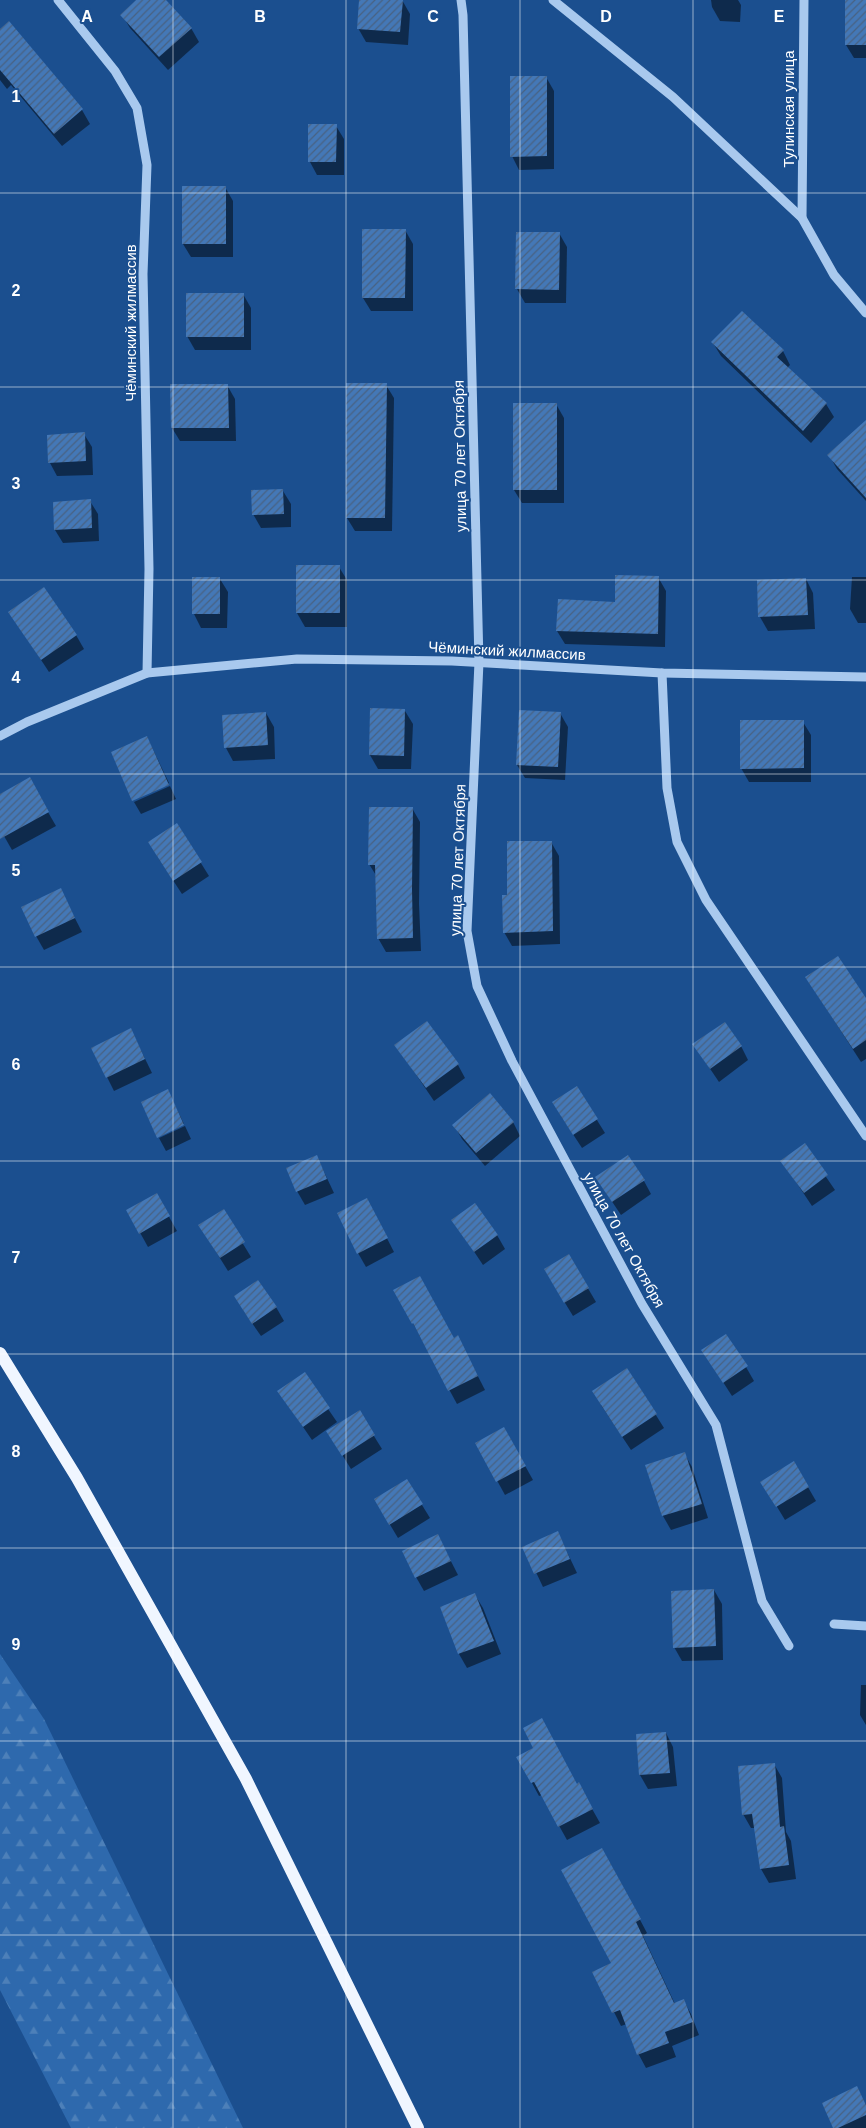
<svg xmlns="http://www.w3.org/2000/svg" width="866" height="2128" font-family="Helvetica,sans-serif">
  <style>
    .forest { fill: url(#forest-firs) }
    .shadow { fill: #0007 }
    .building { fill: url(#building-hatch) }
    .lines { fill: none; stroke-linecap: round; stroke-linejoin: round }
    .minor { stroke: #a9c9ee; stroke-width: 9 }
    .major { stroke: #f0f6ff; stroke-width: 12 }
    .grid { fill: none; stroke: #fff; stroke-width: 1; stroke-opacity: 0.55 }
    .labels { text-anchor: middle; stroke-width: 4; stroke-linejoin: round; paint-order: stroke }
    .street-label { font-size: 15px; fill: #fff; stroke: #1b4f8f }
    .grid-label { font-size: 16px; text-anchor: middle; font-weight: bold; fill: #fff; stroke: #1b4f8f; stroke-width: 4; stroke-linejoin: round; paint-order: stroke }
  </style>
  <defs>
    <pattern id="forest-firs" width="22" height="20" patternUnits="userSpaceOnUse" patternTransform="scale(1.25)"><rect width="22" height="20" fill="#2e69ad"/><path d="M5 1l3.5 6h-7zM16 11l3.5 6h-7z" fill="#4d80b9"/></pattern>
    <pattern id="building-hatch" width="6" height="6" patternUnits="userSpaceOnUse" patternTransform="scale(1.25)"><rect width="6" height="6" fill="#4478b7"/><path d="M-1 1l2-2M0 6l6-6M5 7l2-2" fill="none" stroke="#486282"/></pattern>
  </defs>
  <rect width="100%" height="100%" fill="#1b4f8f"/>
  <path class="forest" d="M0,1654L44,1719L243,2128H71L0,1990Z"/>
  <g class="shadow">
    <path d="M138,0H165L191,28L199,42L168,70L130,28L122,15Z"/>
    <path d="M361,0H402L410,14L408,45L366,42L358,28Z"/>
    <path d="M711,0H738L741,5L740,22L720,21L712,7Z"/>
    <path d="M846,0H866V58H854L846,45Z"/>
    <path d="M9,23L82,110L90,124L62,146L11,85L7,89L0,80V31Z"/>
    <path d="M546,77L554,91V169L519,170L512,156Z"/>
    <path d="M336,126L344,139V175H317L310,162Z"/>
    <path d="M225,187L233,201V257H191L183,244Z"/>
    <path d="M405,230L413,244V311H371L363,298Z"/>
    <path d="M517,233H559L567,247L566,303H525L517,289Z"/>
    <path d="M243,294L251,308V350H195L187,336Z"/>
    <path d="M713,343L783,351L790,365L787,368L826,404L834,417L811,443L721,356Z"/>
    <path d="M227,385L235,399L236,441H180L172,428Z"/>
    <path d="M386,385L394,398L392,531H355L347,518Z"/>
    <path d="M556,404L564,418V503H522L514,490Z"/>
    <path d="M84,434L92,447L93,475L57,476L50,463Z"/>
    <path d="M866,434V501L837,469L829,455Z"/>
    <path d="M283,491L291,504V527L261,528L253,514Z"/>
    <path d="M90,501L98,514L99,541L63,543L55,530Z"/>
    <path d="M339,567L347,580V627H305L297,613Z"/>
    <path d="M658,577L666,591L665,647L565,644L557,631L616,603Z"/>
    <path d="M852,577H866V623H858L850,609Z"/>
    <path d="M220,579L228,592L227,628H201L194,614Z"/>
    <path d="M806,579L813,593L815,629L768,631L760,617Z"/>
    <path d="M18,625L76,635L84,649L49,672Z"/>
    <path d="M371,710L405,711L413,724L411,769H378L370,755Z"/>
    <path d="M266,713L274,727L275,759L233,761L226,748Z"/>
    <path d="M560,713L568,727L565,780L525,778L517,765Z"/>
    <path d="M803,722L811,735V782H749L741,768Z"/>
    <path d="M147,737L169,783L133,800Z"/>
    <path d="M29,779L56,826L12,850L0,829V795Z"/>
    <path d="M170,786L176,799L141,814L134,802Z"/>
    <path d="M412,808L420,822L419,904L421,951L386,952L378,938L377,877L369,864Z"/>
    <path d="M177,825L209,876L182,894L157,856Z"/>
    <path d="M551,842L559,856L560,944L512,946L504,932L509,896Z"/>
    <path d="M60,889L82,932L44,950L36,936Z"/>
    <path d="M815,991L866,1000V1059L861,1062Z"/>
    <path d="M131,1030L152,1073L114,1091L107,1077Z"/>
    <path d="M396,1045L458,1065L465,1078L434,1101Z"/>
    <path d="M694,1045L741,1046L748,1060L719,1082Z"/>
    <path d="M577,1088L605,1133L582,1148L561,1116Z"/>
    <path d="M168,1091L184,1124L158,1136Z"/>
    <path d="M513,1122L520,1136L485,1166L462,1139L454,1125Z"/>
    <path d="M185,1126L191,1139L166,1151L159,1138Z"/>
    <path d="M804,1145L835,1190L812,1206L782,1161Z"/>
    <path d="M317,1157L334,1193L305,1205L297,1191Z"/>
    <path d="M644,1181L651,1194L621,1215L605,1191Z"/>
    <path d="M157,1195L177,1231L148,1247L128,1211Z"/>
    <path d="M223,1211L251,1257L228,1271L208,1239Z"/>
    <path d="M374,1213L394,1252L366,1267L358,1253Z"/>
    <path d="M453,1220L497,1235L505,1249L483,1265Z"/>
    <path d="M569,1256L596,1302L573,1316L545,1270Z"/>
    <path d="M395,1290L465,1351L485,1390L457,1404Z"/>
    <path d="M276,1307L284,1321L261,1336L243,1310Z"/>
    <path d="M703,1351L746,1367L754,1381L732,1396Z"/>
    <path d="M627,1369L664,1428L631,1450L601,1405Z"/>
    <path d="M304,1374L337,1422L312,1440L279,1392Z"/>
    <path d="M359,1412L382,1449L351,1469L336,1445Z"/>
    <path d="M504,1428L533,1480L505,1495L477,1444Z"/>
    <path d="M684,1453L692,1467L708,1518L671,1530L663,1516L647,1466Z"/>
    <path d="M794,1463L816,1501L785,1520L762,1482Z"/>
    <path d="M422,1505L430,1518L398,1538L383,1513Z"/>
    <path d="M558,1533L577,1573L543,1587L524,1547Z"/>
    <path d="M438,1536L458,1575L424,1591L416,1577Z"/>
    <path d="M714,1590L722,1604L723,1660L682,1661L674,1647Z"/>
    <path d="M475,1595L483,1608L501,1654L467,1668L459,1654L441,1608Z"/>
    <path d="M861,1685H866V1725L860,1715Z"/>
    <path d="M666,1733L673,1747L677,1786L648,1789L640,1775Z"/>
    <path d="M535,1748L577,1785L586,1798L600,1823L567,1840L542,1795L539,1796L532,1783Z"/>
    <path d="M774,1764L782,1778L786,1832L791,1841L796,1879L769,1883L761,1869L756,1828H751L743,1814Z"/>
    <path d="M610,1863L647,1933L643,1936L675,2004L684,2001L691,2014L699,2035L672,2046L676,2057L646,2068L639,2055L627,2024L621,2026L594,1972L613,1964Z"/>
    <path d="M857,2088L866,2105V2128H835Z"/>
  </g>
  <g class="building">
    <path d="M136,0H166L192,28L159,57L120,15Z"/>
    <path d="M359,0H403L400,32L357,29Z"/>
    <rect x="845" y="0" width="21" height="45"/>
    <path d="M9,21L83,109L54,134L0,70V29Z"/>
    <path d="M510,76H547V156L510,157Z"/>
    <path d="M308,124H337L336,162H308Z"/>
    <rect x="182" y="186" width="44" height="58"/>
    <path d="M362,229H406L405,298H362Z"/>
    <path d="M516,232H560L559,290L515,289Z"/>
    <rect x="186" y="293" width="58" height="44"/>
    <path d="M742,311L784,350L777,357L827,403L803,431L711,342Z"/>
    <path d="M346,383H387L385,518H346Z"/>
    <path d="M170,384H228L229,428H171Z"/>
    <rect x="513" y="403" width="44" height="87"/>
    <path d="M866,420V498L827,455Z"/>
    <path d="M85,432L86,461L48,463L47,435Z"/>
    <path d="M283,489L284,514L252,515L251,490Z"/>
    <path d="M91,499L92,528L54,530L53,502Z"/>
    <rect x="296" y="565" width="44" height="48"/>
    <path d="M615,575L659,576L658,634L556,631L558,599L615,602Z"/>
    <rect x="192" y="577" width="28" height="37"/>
    <path d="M806,578L808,615L758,617L757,580Z"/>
    <path d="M44,587L77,635L41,660L8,612Z"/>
    <path d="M370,708L405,709L404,756L369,755Z"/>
    <path d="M519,710L561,712L558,767L516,765Z"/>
    <path d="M266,712L268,745L224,748L222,715Z"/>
    <path d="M740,720H804V768L740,769Z"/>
    <path d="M147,736L169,785L132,801L111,752Z"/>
    <path d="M30,777L49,812L0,839V794Z"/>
    <path d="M369,807H413L412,889L413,938L377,939L375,865H368Z"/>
    <path d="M177,823L202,862L173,881L148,842Z"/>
    <path d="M507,841H552L553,931L503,933L502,895H507Z"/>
    <path d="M61,888L75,918L35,937L21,907Z"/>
    <path d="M838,956L866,998V1040L853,1049L805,977Z"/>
    <path d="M427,1021L459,1064L426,1088L394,1045Z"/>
    <path d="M725,1022L742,1046L710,1069L692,1044Z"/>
    <path d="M131,1028L145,1059L106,1078L91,1048Z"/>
    <path d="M577,1086L598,1119L573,1135L552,1102Z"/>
    <path d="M168,1089L184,1125L157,1138L141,1102Z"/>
    <path d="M490,1093L514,1122L476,1153L452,1125Z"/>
    <path d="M805,1143L828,1175L804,1193L780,1161Z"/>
    <path d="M317,1155L327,1179L296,1192L286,1168Z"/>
    <path d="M628,1155L645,1180L612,1202L595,1177Z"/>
    <path d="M157,1193L170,1216L139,1234L126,1210Z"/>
    <path d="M367,1198L388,1238L357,1254L337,1213Z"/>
    <path d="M475,1203L498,1235L474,1252L451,1220Z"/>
    <path d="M224,1209L245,1242L220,1258L198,1225Z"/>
    <path d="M569,1254L589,1288L564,1303L544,1269Z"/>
    <path d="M420,1276L454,1338L458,1335L478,1376L448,1391L413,1323L412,1324L393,1290Z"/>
    <path d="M258,1280L277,1307L252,1324L234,1296Z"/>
    <path d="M726,1334L748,1366L723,1383L701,1350Z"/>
    <path d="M627,1368L657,1414L622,1437L592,1391Z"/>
    <path d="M305,1372L330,1408L303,1427L277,1391Z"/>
    <path d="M360,1410L375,1435L342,1456L326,1431Z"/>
    <path d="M504,1427L526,1466L496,1482L475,1443Z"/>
    <path d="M685,1452L702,1504L662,1516L645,1465Z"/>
    <path d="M794,1461L809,1487L776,1507L760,1482Z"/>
    <path d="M407,1479L423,1504L389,1525L374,1499Z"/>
    <path d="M558,1531L570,1559L534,1574L522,1547Z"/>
    <path d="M438,1534L451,1561L415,1578L402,1551Z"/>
    <path d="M714,1589L716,1646L673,1648L671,1591Z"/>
    <path d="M475,1593L494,1641L458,1654L440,1607Z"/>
    <path d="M542,1718L577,1784L579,1782L593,1809L558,1827L534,1782L531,1783L516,1757L533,1748L523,1728Z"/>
    <path d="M666,1732L670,1773L639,1775L636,1734Z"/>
    <path d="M775,1763L780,1827L784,1826L789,1865L760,1869L752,1814L742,1815L738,1766Z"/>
    <path d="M602,1848L641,1919L636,1922L674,2003L684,1999L693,2022L665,2032L669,2043L637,2055L620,2010L612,2013L592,1972L611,1963L561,1870Z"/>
    <path d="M857,2086L866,2105V2115L838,2128H833L822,2103Z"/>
  </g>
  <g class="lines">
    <g class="minor">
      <path d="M58,0L115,71L137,108L147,165L143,274L149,569L147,673"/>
      <path d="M461,0L463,15L479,662L467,931L477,986L512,1061L642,1304L716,1425L762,1601L789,1646"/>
      <path d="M553,0L673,97L802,218L834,275L866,313"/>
      <path d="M802,218L804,0"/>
      <path d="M662,673L667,788L677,842L706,900L866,1136"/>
      <path d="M0,736L27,722L147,673L297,659L452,661L662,673L866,677"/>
      <path d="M834,1624L866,1626"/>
    </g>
    <path class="major" d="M0,1353L77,1478L246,1779L418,2128"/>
  </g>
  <path class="grid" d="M173,0V2128M346,0V2128M520,0V2128M693,0V2128M0,193H866M0,387H866M0,580H866M0,774H866M0,967H866M0,1161H866M0,1354H866M0,1548H866M0,1741H866M0,1935H866"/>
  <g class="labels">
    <g class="street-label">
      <text transform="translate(789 109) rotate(-90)" y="5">Тулинская улица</text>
      <text transform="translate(131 323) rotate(-90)" y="5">Чёминский жилмассив</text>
      <text transform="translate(460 456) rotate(-91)" y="5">улица 70 лет Октября</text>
      <text transform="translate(507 651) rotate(3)" y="5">Чёминский жилмассив</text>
      <text transform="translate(458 860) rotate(-88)" y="5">улица 70 лет Октября</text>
      <text transform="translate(624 1240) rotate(61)" y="5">улица 70 лет Октября</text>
    </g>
  </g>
  <g class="grid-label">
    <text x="87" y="22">A</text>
    <text x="260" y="22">B</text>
    <text x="433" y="22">C</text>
    <text x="606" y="22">D</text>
    <text x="779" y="22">E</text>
    <text x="16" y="102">1</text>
    <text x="16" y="296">2</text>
    <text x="16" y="489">3</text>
    <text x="16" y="683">4</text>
    <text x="16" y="876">5</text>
    <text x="16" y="1070">6</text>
    <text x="16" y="1263">7</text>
    <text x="16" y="1457">8</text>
    <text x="16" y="1650">9</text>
  </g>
</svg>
